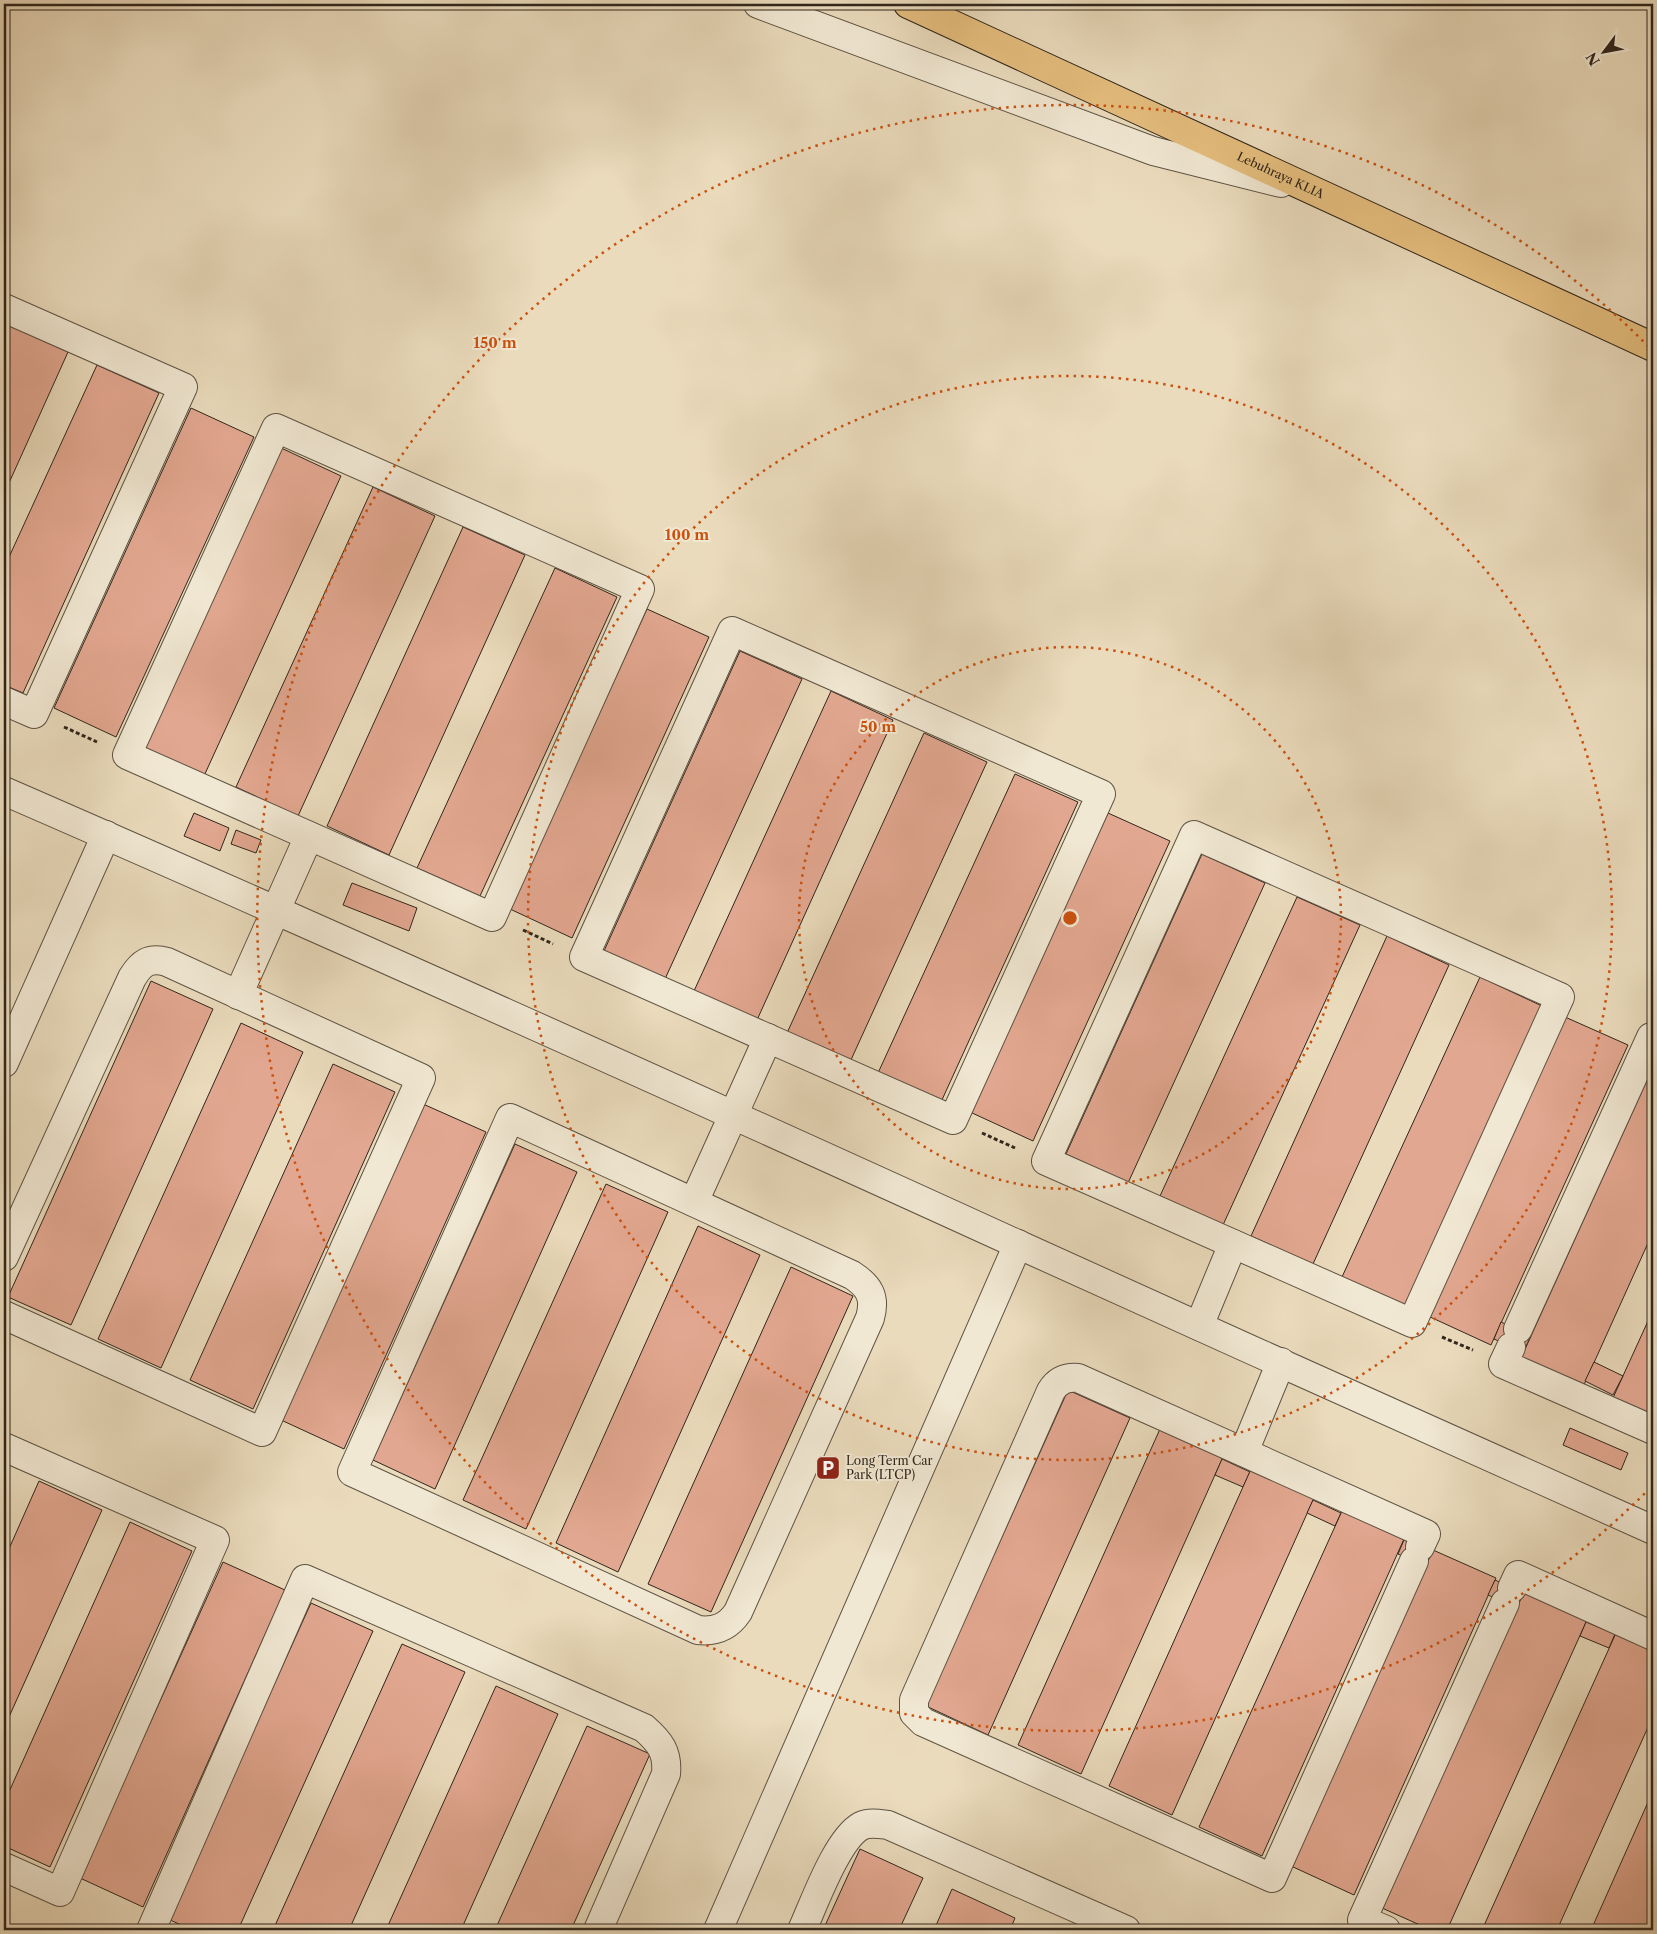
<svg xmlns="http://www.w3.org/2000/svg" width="1657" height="1934" font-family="'Libre Caslon Text',serif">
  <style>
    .building { fill: #e2a790; stroke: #30261c }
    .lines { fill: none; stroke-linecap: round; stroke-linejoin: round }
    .minor-casing { stroke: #5e5344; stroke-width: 30 }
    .major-casing { stroke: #30261c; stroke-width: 30 }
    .path { stroke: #30261c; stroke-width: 3; stroke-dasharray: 4 2.5; stroke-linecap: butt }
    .minor { stroke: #f1e8d3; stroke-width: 28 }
    .major { stroke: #e5be7e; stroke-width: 28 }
    .ring { fill: none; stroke: #cc510e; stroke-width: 2.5; stroke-dasharray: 2.5 5 }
    .labels { text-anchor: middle; stroke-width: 4; stroke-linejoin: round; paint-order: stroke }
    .street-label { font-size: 12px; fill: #30261c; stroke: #f1e8d3 }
    .poi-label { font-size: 12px; fill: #30261c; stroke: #f1e8d3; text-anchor: start }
    .centre { fill: #cc510e; stroke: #f1e8d3; stroke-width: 2.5 }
    .ring-label { font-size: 15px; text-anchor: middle; font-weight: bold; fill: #cc510e; stroke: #f1e8d3; stroke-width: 4; stroke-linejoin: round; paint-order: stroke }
  </style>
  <rect width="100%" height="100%" fill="#eadbbc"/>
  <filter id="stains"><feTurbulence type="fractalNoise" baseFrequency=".004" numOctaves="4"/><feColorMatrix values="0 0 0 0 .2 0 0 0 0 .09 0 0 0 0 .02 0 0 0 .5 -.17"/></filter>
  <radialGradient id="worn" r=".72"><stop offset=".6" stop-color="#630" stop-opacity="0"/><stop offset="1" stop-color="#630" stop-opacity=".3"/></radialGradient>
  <g class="building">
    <path d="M6,324L68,352L4,494V329Z"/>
    <path d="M97,365L159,393L23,693L4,685V568Z"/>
    <path d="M191,408L254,437L116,737L54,708Z"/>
    <path d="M279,447L341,476L204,776L142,747Z"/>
    <path d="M373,487L435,516L298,816L236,787Z"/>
    <path d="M463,527L525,555L389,855L327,826Z"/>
    <path d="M555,568L617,597L480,896L417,868Z"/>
    <path d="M647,609L709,637L572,938L510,909Z"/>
    <path d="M740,651L802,679L665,979L604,951Z"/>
    <path d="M831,691L893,720L757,1020L694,991Z"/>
    <path d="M924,733L987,762L850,1062L787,1033Z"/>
    <path d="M1015,774L1078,802L941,1102L878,1073Z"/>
    <path d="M194,813L229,828L220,851L184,836Z"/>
    <path d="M1108,813L1170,841L1033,1141L970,1112Z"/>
    <path d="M236,830L261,840L256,853L231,844Z"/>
    <path d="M1202,854L1265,883L1128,1183L1066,1154Z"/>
    <path d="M352,883L417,908L409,931L343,905Z"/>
    <path d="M1297,897L1360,925L1223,1225L1160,1196Z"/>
    <path d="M1387,936L1449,965L1313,1264L1251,1236Z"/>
    <path d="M1480,977L1542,1006L1405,1305L1342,1277Z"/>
    <path d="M151,981L213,1009L71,1325L8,1297Z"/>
    <path d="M1565,1017L1628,1045L1491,1345L1428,1316Z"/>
    <path d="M241,1023L303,1052L161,1368L98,1339Z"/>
    <path d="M333,1064L395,1092L253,1409L190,1380Z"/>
    <path d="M1653,1067V1232L1583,1387L1521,1358Z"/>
    <path d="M423,1104L486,1132L344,1449L281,1420Z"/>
    <path d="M515,1144L577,1172L435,1489L373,1460Z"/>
    <path d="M606,1184L668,1212L526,1529L463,1500Z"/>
    <path d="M698,1226L760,1255L618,1572L556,1543Z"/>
    <path d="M791,1267L853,1296L711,1612L648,1584Z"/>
    <path d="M1653,1310V1419L1612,1400Z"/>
    <path d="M1501,1322L1531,1336L1523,1352L1494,1339Z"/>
    <path d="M1594,1362L1623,1376L1613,1395L1585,1381Z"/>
    <path d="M1068,1390L1130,1418L988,1735L926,1706Z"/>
    <path d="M1570,1428L1628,1453L1621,1470L1563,1445Z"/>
    <path d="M1160,1429L1223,1457L1081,1774L1018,1745Z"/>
    <path d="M1222,1459L1250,1472L1243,1487L1215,1475Z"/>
    <path d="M1251,1469L1314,1498L1172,1815L1109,1786Z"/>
    <path d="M39,1481L102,1510L4,1728V1560Z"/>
    <path d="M1313,1500L1341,1513L1335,1526L1307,1513Z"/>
    <path d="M1342,1511L1404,1539L1262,1856L1199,1827Z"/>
    <path d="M130,1522L192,1551L50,1867L4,1846V1803Z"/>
    <path d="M1404,1540L1432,1553L1426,1566L1398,1554Z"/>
    <path d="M1433,1550L1496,1578L1354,1895L1291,1866Z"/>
    <path d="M223,1562L285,1590L143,1907L80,1878Z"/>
    <path d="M1495,1580L1524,1593L1517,1608L1488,1595Z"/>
    <path d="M1524,1592L1587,1620L1447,1930H1431L1382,1908Z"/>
    <path d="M311,1603L373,1631L238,1930H192L168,1919Z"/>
    <path d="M1586,1622L1615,1634L1609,1648L1580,1636Z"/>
    <path d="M1616,1633L1653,1650V1716L1557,1930H1482Z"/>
    <path d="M402,1644L465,1672L349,1930H273Z"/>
    <path d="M496,1686L558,1714L461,1930H386Z"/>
    <path d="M587,1726L650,1754L571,1930H495Z"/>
    <path d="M1653,1791V1930H1591Z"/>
    <path d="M860,1849L923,1878L899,1930H823Z"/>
    <path d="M952,1889L1015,1918L1010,1930H934Z"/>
  </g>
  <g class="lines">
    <defs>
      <g id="minor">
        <path d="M758,4L1153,151L1281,183"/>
        <path d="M4,308L183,387L34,714L4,701"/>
        <path d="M276,428L640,589L492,917L127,755Z"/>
        <path d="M732,631L1101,794L953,1120L584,957Z"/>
        <path d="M4,791C342,938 679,1090 1015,1243C1227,1340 1441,1434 1653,1530"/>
        <path d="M1194,835L1560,997L1412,1323L1046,1161Z"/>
        <path d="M238,995L309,836"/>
        <path d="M4,1063L106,835"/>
        <path d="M510,1118L852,1275C869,1286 876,1297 870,1318L738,1612C728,1627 716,1632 698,1630L352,1472Z"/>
        <path d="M694,1202L768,1038"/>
        <path d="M4,1257L132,978C141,963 149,957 167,962L421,1078L262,1432L4,1315"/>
        <path d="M1199,1326L1233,1244"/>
        <path d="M1518,1329L1651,1037L1653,1038"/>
        <path d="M1511,1347L1503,1364L1653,1430"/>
        <path d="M4,1447L215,1540L60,1892L4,1867"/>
        <path d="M1244,1452L1281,1362"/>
        <path d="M1414,1561L1272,1878L923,1722L914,1713V1700L1051,1391C1058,1380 1066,1377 1078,1378L1426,1534L1420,1547"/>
        <path d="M1512,1588L1518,1575L1653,1636"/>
        <path d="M151,1930L305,1579L644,1728C660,1742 668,1752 666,1774L598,1930"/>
        <path d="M718,1930L1018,1244"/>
        <path d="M802,1930C814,1904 837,1839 861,1826C869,1822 880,1824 888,1825L1126,1930"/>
        <path d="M1386,1930L1362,1920L1505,1603"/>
      </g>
      <g id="major">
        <path id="s1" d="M908,4L1653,347"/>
      </g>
    </defs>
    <use href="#minor" class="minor-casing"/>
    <use href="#major" class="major-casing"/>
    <g class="path">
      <path d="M64,727L97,742"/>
      <path d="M523,930L553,944"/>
      <path d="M982,1133L1015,1148"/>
      <path d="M1442,1337L1473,1350"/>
    </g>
    <use href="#minor" class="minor"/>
    <use href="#major" class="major"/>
  </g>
  <g class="ring">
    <circle cx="1070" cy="918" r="271"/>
    <circle cx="1070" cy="918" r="542"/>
    <path d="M1650 1488A813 813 0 1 1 1650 348"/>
  </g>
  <defs>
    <symbol id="parking-square" viewBox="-11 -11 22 22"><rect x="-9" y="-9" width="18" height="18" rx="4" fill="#8f2418" stroke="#f1e8d3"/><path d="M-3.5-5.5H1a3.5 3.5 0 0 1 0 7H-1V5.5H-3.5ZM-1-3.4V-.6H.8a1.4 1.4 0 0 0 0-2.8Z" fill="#fff"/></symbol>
  </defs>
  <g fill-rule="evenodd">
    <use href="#parking-square" x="814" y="1454" width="28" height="28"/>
  </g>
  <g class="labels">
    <g class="street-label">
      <text dy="4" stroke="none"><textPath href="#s1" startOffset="410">Lebuhraya KLIA</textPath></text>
    </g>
    <g class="poi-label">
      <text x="846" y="1465">Long Term Car<tspan x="846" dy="14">Park (LTCP)</tspan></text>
    </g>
  </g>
  <circle cx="1070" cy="918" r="8" class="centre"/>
  <g class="ring-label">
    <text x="495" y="348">150 m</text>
    <text x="687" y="540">100 m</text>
    <text x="878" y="732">50 m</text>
  </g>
  <rect width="1657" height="1934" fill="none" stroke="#eadbbc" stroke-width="20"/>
  <rect x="5" y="5" width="1647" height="1924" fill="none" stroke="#30261c" stroke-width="2.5"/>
  <rect x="10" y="10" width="1637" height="1914" fill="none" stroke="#30261c"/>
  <g transform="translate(1604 52) rotate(238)" stroke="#f1e8d3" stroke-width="4" paint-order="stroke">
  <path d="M0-4L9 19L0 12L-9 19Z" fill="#30261c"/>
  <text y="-8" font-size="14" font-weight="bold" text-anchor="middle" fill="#30261c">N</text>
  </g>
  <rect width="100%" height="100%" filter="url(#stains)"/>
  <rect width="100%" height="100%" fill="url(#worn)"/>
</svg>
